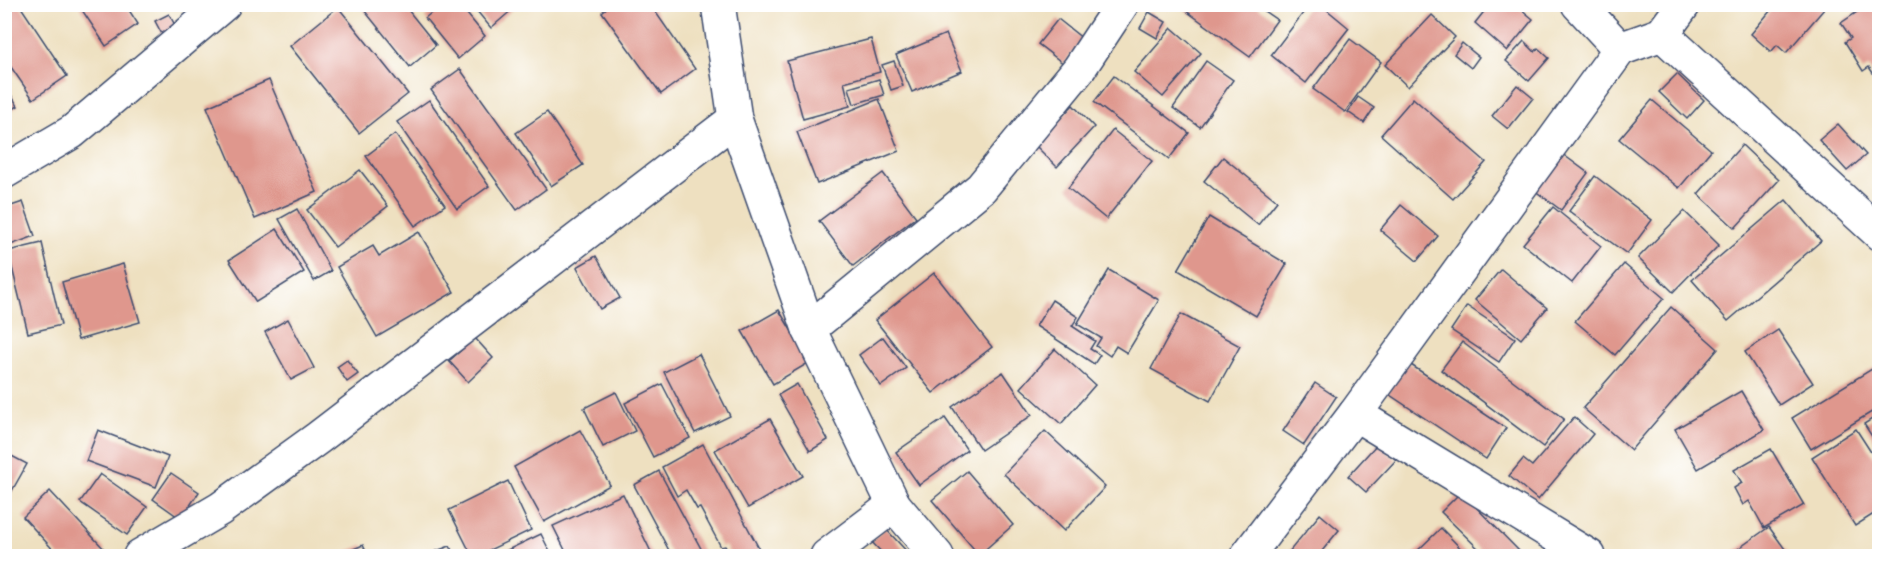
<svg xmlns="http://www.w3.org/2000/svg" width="1884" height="561" font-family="'Gochi Hand',sans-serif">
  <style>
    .building { fill: #df978d }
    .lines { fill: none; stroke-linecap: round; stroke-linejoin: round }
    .minor-casing { stroke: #3b4a6d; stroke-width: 36 }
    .minor { stroke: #fff; stroke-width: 33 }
  </style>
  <rect width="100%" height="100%" fill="#fff"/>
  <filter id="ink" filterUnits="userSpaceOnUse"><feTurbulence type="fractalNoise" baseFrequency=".0167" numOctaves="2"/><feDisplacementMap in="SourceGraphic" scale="12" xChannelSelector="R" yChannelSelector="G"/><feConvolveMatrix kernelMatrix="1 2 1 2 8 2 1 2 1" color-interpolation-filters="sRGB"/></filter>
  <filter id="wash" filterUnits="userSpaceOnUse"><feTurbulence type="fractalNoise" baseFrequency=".008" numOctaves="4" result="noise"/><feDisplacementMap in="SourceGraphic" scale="24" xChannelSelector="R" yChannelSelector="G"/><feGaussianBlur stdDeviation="1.35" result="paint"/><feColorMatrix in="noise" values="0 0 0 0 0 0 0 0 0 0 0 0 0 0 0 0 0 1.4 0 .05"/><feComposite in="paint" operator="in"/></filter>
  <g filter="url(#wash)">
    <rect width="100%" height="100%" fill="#eee0c0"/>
    <g id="blocks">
      <g class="building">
        <path d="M4,4H19L67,76L33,99L4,57Z"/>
        <path d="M78,4H125L138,24L106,46Z"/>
        <path d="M442,4H459L485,36L458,59L425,18Z"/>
        <path d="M471,4H511L514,8L491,28Z"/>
        <path d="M611,4H650L695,69L661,94L602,12Z"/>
        <path d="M1310,4H1320L1349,28L1306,83L1271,55Z"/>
        <path d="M1490,4H1515L1533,19L1507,51L1475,23Z"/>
        <path d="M1776,4H1822L1825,8L1786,53L1777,45L1771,52L1751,34Z"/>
        <path d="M1869,4H1880V78L1877,79L1869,67L1863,71L1845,42L1851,38L1841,23Z"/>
        <path d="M360,5H404L436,45L410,67Z"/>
        <path d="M1178,5H1255L1277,20L1250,57Z"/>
        <path d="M338,7L408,94L359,133L290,46Z"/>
        <path d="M1149,12L1166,22L1157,38L1140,28Z"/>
        <path d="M169,14L177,29L163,36L155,21Z"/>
        <path d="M1432,15L1455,37L1408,87L1385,65Z"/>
        <path d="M1058,19L1083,39L1064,64L1038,44Z"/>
        <path d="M1172,28L1201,53L1163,97L1134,72Z"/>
        <path d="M946,34L962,71L912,92L896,55Z"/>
        <path d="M871,39L880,72L844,82L850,106L803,119L787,61Z"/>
        <path d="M1350,39L1381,62L1345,112L1313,89Z"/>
        <path d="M1524,41L1535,52L1538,48L1549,58L1529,81L1506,61Z"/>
        <path d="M1462,43L1479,57L1471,68L1454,54Z"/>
        <path d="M894,61L903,86L891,90L882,65Z"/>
        <path d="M1206,61L1233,80L1200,127L1173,108Z"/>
        <path d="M460,69L546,189L517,210L431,90Z"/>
        <path d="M1677,74L1704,100L1687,119L1659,92Z"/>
        <path d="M1114,76L1189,133L1169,159L1094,102Z"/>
        <path d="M879,79L884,95L854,104L849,88Z"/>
        <path d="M269,80L317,192L255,219L207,107Z"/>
        <path d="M4,84L18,106L4,115Z"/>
        <path d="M1517,85L1533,98L1508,129L1492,116Z"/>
        <path d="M1358,97L1374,108L1364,123L1348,112Z"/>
        <path d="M1413,98L1486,162L1453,199L1381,135Z"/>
        <path d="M879,99L899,151L817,184L797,132Z"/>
        <path d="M429,100L489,186L457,209L397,122Z"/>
        <path d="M1652,100L1711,150L1679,188L1619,139Z"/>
        <path d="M1073,105L1094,127L1057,167L1035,145Z"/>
        <path d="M547,112L583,165L551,186L516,133Z"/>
        <path d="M1838,124L1866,155L1847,171L1819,140Z"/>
        <path d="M1113,130L1152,161L1106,219L1068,188Z"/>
        <path d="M395,134L445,205L415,226L366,156Z"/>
        <path d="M1742,145L1779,180L1735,228L1698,194Z"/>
        <path d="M1561,153L1588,173L1561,210L1534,190Z"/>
        <path d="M1223,157L1277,201L1258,225L1204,181Z"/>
        <path d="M360,170L388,206L335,247L307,210Z"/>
        <path d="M883,173L916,217L853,266L819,221Z"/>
        <path d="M1595,176L1652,220L1627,254L1569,211Z"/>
        <path d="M1786,200L1821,241L1728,321L1692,280Z"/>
        <path d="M23,202L35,236L5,247V208Z"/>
        <path d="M1401,205L1438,236L1417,261L1380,230Z"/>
        <path d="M1553,207L1601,246L1572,283L1523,244Z"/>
        <path d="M297,209L331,271L314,281L279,219Z"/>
        <path d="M1684,211L1719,245L1673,292L1638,258Z"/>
        <path d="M1209,217L1287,264L1256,316L1178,270Z"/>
        <path d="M277,229L304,272L256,302L229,260Z"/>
        <path d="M419,232L454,292L377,337L337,267L373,246L379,256Z"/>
        <path d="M42,243L61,325L28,333L8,251Z"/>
        <path d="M596,256L620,298L600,309L577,267Z"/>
        <path d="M123,264L140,322L78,340L62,282Z"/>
        <path d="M1624,264L1664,298L1615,355L1575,321Z"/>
        <path d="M1501,269L1547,308L1521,339L1475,300Z"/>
        <path d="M1109,270L1159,300L1127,353L1116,346L1110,356L1096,346L1101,338L1077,324Z"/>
        <path d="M934,273L992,347L933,393L875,320Z"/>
        <path d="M1052,300L1078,317L1072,326L1095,341L1090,349L1100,355L1094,364L1036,326Z"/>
        <path d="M1467,306L1515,338L1499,362L1451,330Z"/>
        <path d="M1671,307L1718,349L1631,450L1583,408Z"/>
        <path d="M779,310L810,362L773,384L742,331Z"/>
        <path d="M1181,314L1240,346L1210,401L1151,369Z"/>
        <path d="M288,319L314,368L291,380L265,332Z"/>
        <path d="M1778,330L1813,383L1779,405L1745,352Z"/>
        <path d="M883,337L906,368L881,386L859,355Z"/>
        <path d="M475,338L493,358L468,382L449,361Z"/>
        <path d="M1462,342L1564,419L1543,447L1441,370Z"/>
        <path d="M1055,349L1095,385L1061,424L1021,388Z"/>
        <path d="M699,354L730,416L695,433L664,372Z"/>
        <path d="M347,360L358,374L347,382L337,367Z"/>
        <path d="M1408,363L1506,428L1486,459L1387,393Z"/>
        <path d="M1880,364V407L1811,449L1792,418Z"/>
        <path d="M1003,372L1032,415L981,450L952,407Z"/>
        <path d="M1315,383L1336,397L1304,445L1283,431Z"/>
        <path d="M662,384L690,438L653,457L625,403Z"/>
        <path d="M797,384L828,440L810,451L778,395Z"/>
        <path d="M1741,391L1764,430L1698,469L1675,429Z"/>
        <path d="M616,392L635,431L603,447L584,408Z"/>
        <path d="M1880,414V449L1864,424Z"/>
        <path d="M1574,417L1593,434L1538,500L1509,476L1523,459L1532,466Z"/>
        <path d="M945,418L967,450L919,485L896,452Z"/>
        <path d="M770,419L803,476L748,508L715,450Z"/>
        <path d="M1856,429L1880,466V510L1855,526L1812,457Z"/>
        <path d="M98,430L168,457L156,487L86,461Z"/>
        <path d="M580,430L610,485L544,522L514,467Z"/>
        <path d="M1045,431L1105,487L1064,531L1004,474Z"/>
        <path d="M1378,443L1396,460L1366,492L1348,476Z"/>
        <path d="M703,444L763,556H731L725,546L721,547L700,508L697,509L686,490L677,496L662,467Z"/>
        <path d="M1771,449L1804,505L1764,528L1749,501L1743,505L1734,488L1742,483L1734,470Z"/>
        <path d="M4,452L27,464L4,505Z"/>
        <path d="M659,471L705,556H672L634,485Z"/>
        <path d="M967,471L1013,525L979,555L932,500Z"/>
        <path d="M171,473L199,492L181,519L153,499Z"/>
        <path d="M100,474L147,507L127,535L80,502Z"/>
        <path d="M508,481L531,530L477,556H472L449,510Z"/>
        <path d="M50,491L105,550L98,556H59L23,517Z"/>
        <path d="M1461,492L1523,555L1522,556H1486L1441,512Z"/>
        <path d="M623,494L653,556H568L553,526Z"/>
        <path d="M1320,514L1339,530L1318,556H1292L1288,553Z"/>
        <path d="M1769,527L1790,556H1728Z"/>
        <path d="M885,528L911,556H885L871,541Z"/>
        <path d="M1441,528L1468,556H1412Z"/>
        <path d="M541,534L552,556H495Z"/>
        <path d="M363,545L368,556H337Z"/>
        <path d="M450,546L455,556H423Z"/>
      </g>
    </g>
  </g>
  <g filter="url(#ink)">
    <use href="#blocks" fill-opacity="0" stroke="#3b4a6d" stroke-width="1.5"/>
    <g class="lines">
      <defs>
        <g id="minor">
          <path d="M718,4L735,119L809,329L894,505L937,556"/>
          <path d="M1578,4L1620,49"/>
          <path d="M1662,34L1880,234"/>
          <path d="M4,172L72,132L224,4"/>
          <path d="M809,329L981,188L1079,69L1122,4"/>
          <path d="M1355,414L1589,556"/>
          <path d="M140,556L220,509L318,438L735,119"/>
          <path d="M827,556L894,505"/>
          <path d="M1247,556L1355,414L1620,49L1662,34L1684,4"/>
        </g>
      </defs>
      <use href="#minor" class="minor-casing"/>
      <use href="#minor" class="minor"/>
    </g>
  </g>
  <rect width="1884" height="561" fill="none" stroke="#fff" stroke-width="24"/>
</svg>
